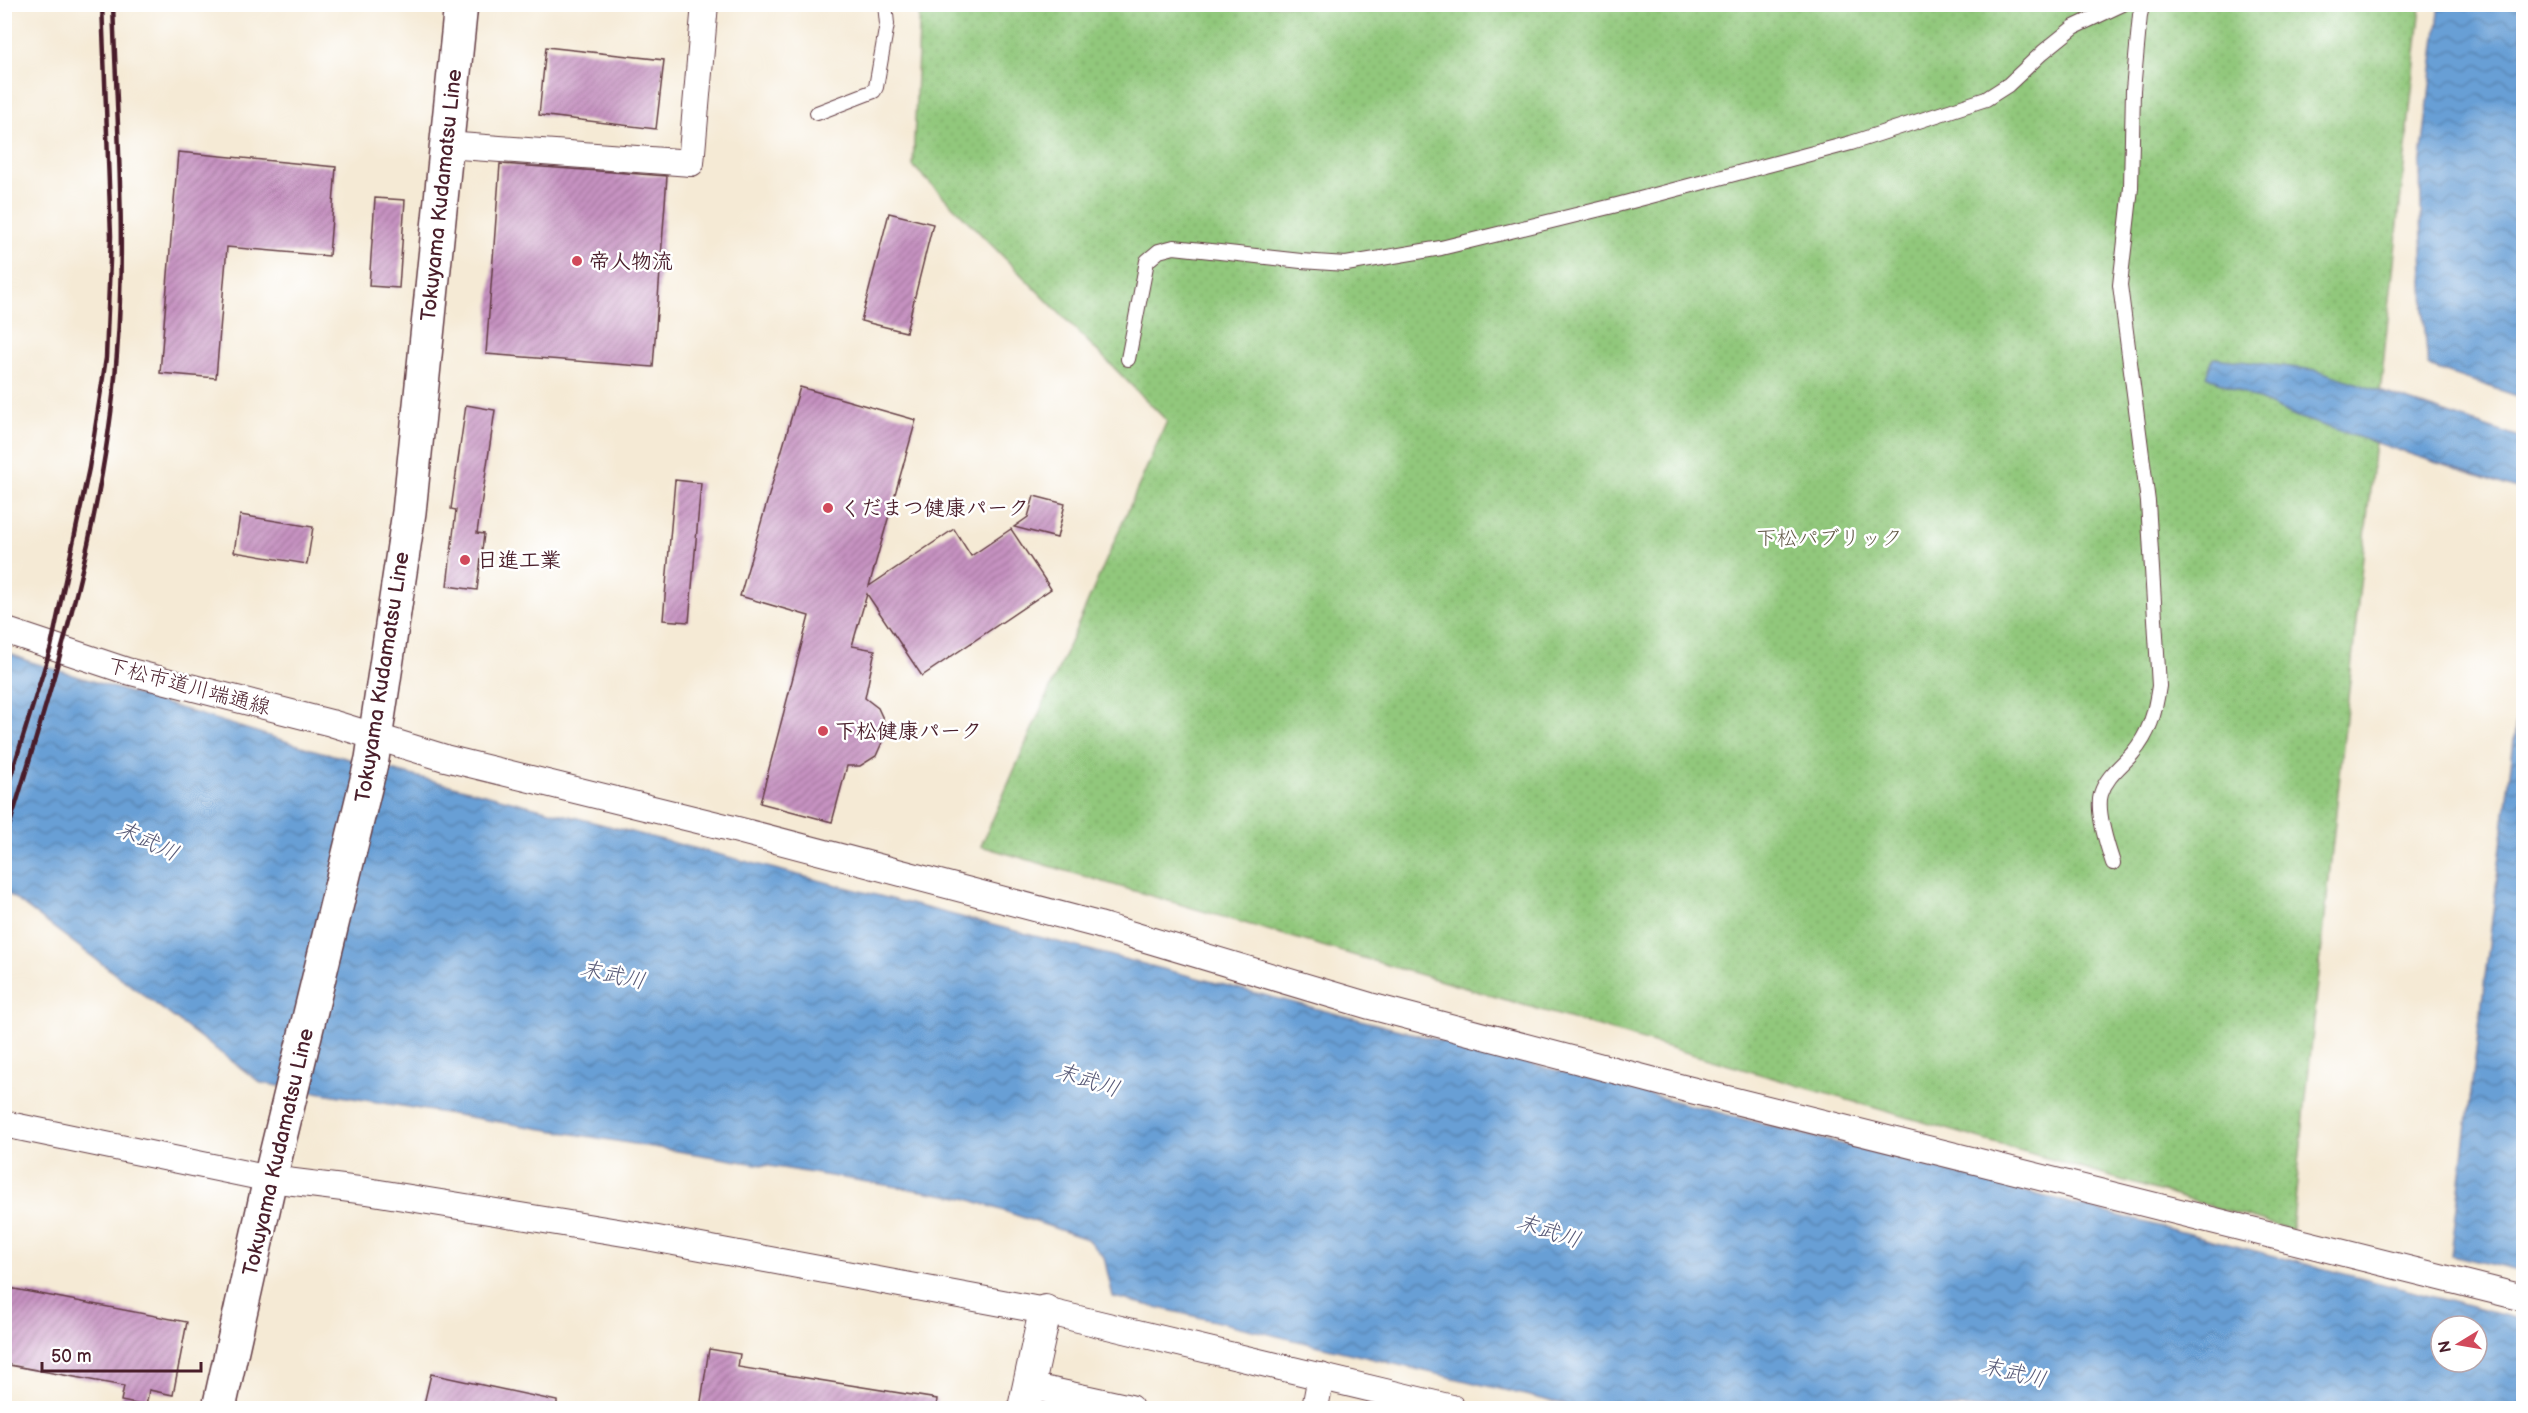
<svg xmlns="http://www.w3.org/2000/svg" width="2528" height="1413" font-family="'Balsamiq Sans','Klee One',sans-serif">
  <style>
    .grass { fill: url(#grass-dots); stroke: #6e7453; stroke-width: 1.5 }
    .water { fill: url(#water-waves); stroke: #585f80; stroke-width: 1.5; fill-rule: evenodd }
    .building { fill: url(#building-hatch) }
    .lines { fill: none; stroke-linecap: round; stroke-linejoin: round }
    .service-casing { stroke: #643d44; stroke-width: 16 }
    .minor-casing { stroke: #643d44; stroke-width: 28 }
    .tertiary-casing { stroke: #643d44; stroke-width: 34 }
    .secondary-casing { stroke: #643d44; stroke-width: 36 }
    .service { stroke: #fff; stroke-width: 14 }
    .minor { stroke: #fff; stroke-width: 26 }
    .tertiary { stroke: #fff; stroke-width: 32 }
    .secondary { stroke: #fff; stroke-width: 33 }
    .rail { stroke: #4a1f2b; stroke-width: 4.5 }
    .poi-dot { fill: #d1495b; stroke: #fff; stroke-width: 2 }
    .labels { text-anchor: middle; stroke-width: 5; stroke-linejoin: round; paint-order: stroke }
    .street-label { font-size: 21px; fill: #4a1f2b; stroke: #fff }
    .poi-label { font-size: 21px; font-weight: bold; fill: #4a1f2b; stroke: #fff; text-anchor: start }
    .park-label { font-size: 21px; fill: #635a47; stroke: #fff }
    .water-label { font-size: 22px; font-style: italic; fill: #575977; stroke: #fff }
  </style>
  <defs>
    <pattern id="grass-dots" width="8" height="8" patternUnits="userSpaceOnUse" patternTransform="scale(1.5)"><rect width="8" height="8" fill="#91c87b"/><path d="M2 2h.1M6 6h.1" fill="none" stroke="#7fab6a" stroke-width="1.8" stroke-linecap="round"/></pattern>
    <pattern id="water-waves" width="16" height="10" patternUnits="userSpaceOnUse" patternTransform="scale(1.5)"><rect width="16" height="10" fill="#679fd5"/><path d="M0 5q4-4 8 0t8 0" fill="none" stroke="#5781ad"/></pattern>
    <pattern id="building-hatch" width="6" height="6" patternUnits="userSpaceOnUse" patternTransform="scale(1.5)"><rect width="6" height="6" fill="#c692c1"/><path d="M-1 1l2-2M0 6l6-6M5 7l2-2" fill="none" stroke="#a3779d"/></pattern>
  </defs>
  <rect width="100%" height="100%" fill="#fff"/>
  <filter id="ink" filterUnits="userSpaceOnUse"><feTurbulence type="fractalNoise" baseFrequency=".0167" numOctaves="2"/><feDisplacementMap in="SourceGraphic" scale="12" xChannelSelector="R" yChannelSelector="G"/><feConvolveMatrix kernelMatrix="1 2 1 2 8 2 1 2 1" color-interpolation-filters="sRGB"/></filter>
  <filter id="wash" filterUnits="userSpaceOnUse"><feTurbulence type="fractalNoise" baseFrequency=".008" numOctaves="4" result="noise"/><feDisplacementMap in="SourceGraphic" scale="24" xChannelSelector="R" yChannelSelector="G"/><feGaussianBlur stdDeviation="1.35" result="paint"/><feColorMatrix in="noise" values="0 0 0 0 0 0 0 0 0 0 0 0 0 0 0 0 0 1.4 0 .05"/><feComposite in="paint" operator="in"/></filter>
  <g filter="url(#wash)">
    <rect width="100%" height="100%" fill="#f5ead5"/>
    <path class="grass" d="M920,5H2421L2292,1230L981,846L1167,421L913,166Z"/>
    <g class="water">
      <path d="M2440,4L2523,5V398L2428,366L2424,320L2420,168Z"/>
      <path d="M2213,358L2317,370L2523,439V491L2297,417L2206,376Z"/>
      <path d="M5,651L25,660L314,750L2523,1320V1408H1580L1113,1297L1104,1257L1087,1239L965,1198L261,1083L5,891ZM2441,1326H2477V1362H2441Z"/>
      <path d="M2523,666L2524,1272H2523L2451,1255Z"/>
    </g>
    <g id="blocks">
      <g class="building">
        <path d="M546,47L664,60L656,129L539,115Z"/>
        <path d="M178,152L336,167L329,256L227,247L216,378L160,373Z"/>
        <path d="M500,164L667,176L653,367L486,354Z"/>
        <path d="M375,198L405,200L399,288L369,286Z"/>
        <path d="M889,213L933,224L906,332L861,321Z"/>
        <path d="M800,387L916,420L869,586L954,529L971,556L1011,529L1051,589L922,676L867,594L852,646L875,650L865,698L878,708L884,721V738L876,756L860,766H847L832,822L760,803L809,616L740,596Z"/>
        <path d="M466,405L495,410L477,533L484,534L477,590L447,586L456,510L451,509Z"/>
        <path d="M675,480L701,483L689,622L663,620Z"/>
        <path d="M1034,496L1065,504L1057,538L1014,527L1028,517Z"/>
        <path d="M240,515L313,527L307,564L234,552Z"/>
        <path d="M4,1287L187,1322L173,1395L149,1390L146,1406L121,1401L124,1386L4,1364Z"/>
        <path d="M709,1349L740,1354L738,1367L937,1399L936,1408H700Z"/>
        <path d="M431,1374L557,1401V1408H423Z"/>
      </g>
    </g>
  </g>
  <g filter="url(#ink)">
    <use href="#blocks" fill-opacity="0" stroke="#643d44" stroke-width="1.5"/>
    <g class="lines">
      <defs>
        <g id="service">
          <path d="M817,113L874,91L876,87L887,24L885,4"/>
          <path d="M1128,359L1147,261L1159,251L1174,247L1301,261L1346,264L1441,248L1617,205L1851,143L1986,99L2008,85L2043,52L2074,27L2123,4"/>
          <path d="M2113,863C2107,845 2096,811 2101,794C2106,777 2120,767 2132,754C2150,733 2155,713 2159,686L2148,502L2120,285L2131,188L2133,90L2140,15L2143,4"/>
        </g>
        <g id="minor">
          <path d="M446,145L691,163L705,4"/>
          <path d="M4,630L127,671L331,723L445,758L730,828L1099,925L1370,1006L1663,1083L2524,1298"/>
          <path d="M4,1124L270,1179L367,1191L636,1235L1045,1311L1452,1408"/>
          <path d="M1029,1386L1130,1408"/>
          <path d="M1315,1408L1321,1376"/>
        </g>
        <path id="tertiary" d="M1024,1408L1045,1311"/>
        <path id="secondary" d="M219,1408L270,1179L372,759L409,512L461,4"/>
      </defs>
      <use href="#service" class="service-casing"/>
      <use href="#minor" class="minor-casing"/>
      <use href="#tertiary" class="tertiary-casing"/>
      <use href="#secondary" class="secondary-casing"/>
      <use href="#service" class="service"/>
      <use href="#minor" class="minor"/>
      <use href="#tertiary" class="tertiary"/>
      <use href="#secondary" class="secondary"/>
      <g class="rail">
        <path d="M4,798L51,647L89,468L106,358L111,236L102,4"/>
        <path d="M4,843C53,683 105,521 117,353C126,238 117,120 113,4"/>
      </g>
    </g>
  </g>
  <g class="poi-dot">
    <circle cx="577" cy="261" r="6"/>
    <circle cx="828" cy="508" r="6"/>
    <circle cx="465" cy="560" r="6"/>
    <circle cx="823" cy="731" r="6"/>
  </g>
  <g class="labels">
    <g class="street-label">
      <text transform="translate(441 195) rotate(-84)" y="7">Tokuyama Kudamatsu Line</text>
      <text transform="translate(382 677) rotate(-81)" y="7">Tokuyama Kudamatsu Line</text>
      <text transform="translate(189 686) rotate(15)" y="7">下松市道川端通線</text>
      <text transform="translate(278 1152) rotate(-77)" y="7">Tokuyama Kudamatsu Line</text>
    </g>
    <g class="poi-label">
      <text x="589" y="268">帝人物流</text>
      <text x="840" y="515">くだまつ健康パーク</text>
      <text x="477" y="567">日進工業</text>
      <text x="835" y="738">下松健康パーク</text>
    </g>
    <g class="park-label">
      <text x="1829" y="545">下松パブリック</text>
    </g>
    <g class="water-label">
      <text transform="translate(148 840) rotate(25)" y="8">末武川</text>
      <text transform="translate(613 974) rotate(12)" y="8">末武川</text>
      <text transform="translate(1088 1079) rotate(18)" y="8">末武川</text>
      <text transform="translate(1549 1230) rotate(18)" y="8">末武川</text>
      <text transform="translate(2014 1372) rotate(13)" y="8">末武川</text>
    </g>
  </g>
  <rect width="2528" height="1413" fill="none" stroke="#fff" stroke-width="24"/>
  <g transform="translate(2459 1344) rotate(259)"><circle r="28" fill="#ffffff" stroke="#b7a5aa" stroke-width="1.5"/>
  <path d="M0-4.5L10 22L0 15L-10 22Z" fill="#d1495b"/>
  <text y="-9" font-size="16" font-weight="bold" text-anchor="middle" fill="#4a1f2b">N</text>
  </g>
  <path d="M42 1362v9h159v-9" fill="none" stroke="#4a1f2b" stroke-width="3"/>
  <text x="51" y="1362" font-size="18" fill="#4a1f2b" stroke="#ffffff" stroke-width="4.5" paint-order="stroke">50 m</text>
</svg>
